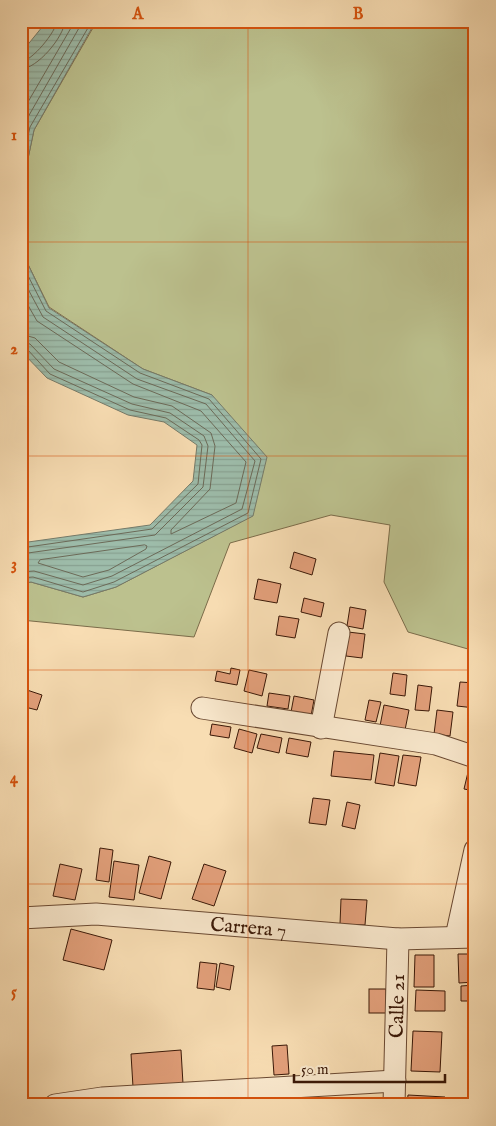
<svg xmlns="http://www.w3.org/2000/svg" width="496" height="1126" font-family="'IM FELL English',serif">
  <style>
    .grass { fill: #bcc18e; stroke: #7b6c4a }
    .water { fill: url(#water-rules); stroke: #757a69 }
    .lines { fill: none; stroke-linecap: round; stroke-linejoin: round }
    .shore { stroke: #6c6a58; stroke-width: 1 }
    .building { fill: #e3a07b; stroke: #3a1807 }
    .minor-casing { stroke: #6a4932; stroke-width: 23 }
    .minor { stroke: #fae9ce; stroke-width: 21 }
    .grid { fill: none; stroke: #d7520c; stroke-width: 1; stroke-opacity: 0.55 }
    .labels { text-anchor: middle; stroke-width: 4; stroke-linejoin: round; paint-order: stroke }
    .street-label { font-size: 20px; fill: #3a1807; stroke: #fae9ce }
    .neatline { fill: none; stroke: #d7520c; stroke-width: 2 }
    .grid-label { font-size: 16px; text-anchor: middle; font-weight: bold; fill: #d7520c }
  </style>
  <defs>
    <pattern id="water-rules" width="6" height="5" patternUnits="userSpaceOnUse" patternTransform="scale(1.25)"><rect width="6" height="5" fill="#9dbcaa"/><path d="M0 2.5h6" fill="none" stroke="#88a191"/></pattern>
  </defs>
  <rect width="100%" height="100%" fill="#f8ddb3"/>
  <filter id="stains"><feTurbulence type="fractalNoise" baseFrequency=".004" numOctaves="4"/><feColorMatrix values="0 0 0 0 .2 0 0 0 0 .09 0 0 0 0 .02 0 0 0 .5 -.17"/></filter>
  <radialGradient id="worn" r=".72"><stop offset=".6" stop-color="#630" stop-opacity="0"/><stop offset="1" stop-color="#630" stop-opacity=".3"/></radialGradient>
  <path class="grass" d="M102,21H475V651L408,632L384,582L390,525L331,515L230,543L194,637L21,620V584L31,582L83,597L116,587L252,516L212,395L143,369L49,307L21,250V192L34,130L94,26Z"/>
  <g class="water">
    <path d="M47,21H102L93,26L34,130L21,192V53Z"/>
    <path d="M21,250L49,308L143,369L212,395L267,457L253,516L116,587L83,597L31,582L21,584V543L150,525L193,481L197,445L164,422L128,415L47,378L21,351Z"/>
  </g>
  <g class="lines">
    <g class="shore">
      <path d="M21,62C32,61 56,32 57,21"/>
      <path d="M21,69C37,69 64,37 65,21"/>
      <path d="M21,114L75,21"/>
      <path d="M21,136L24,124L83,21"/>
      <path d="M21,167L30,127L92,21"/>
      <path d="M21,262L46,311L140,373L209,399L261,459L248,513L114,582L83,592L33,577L21,578"/>
      <path d="M21,276L43,317L137,379L206,404L255,461L242,509L112,576L83,585L34,571L21,572"/>
      <path d="M21,293L37,321L133,384L201,411L246,462L236,503L171,534V530L210,489L215,446L211,433L172,406L134,397L59,362L35,338L21,334"/>
      <path d="M21,342L30,344L54,369L132,404L170,413L204,436L208,446L203,487L155,535L21,554"/>
      <path d="M21,348L27,349L50,374L130,410L166,418L199,440L202,445L198,484L152,529L21,548"/>
      <path d="M145,545L147,546L146,549L109,570L83,577L38,563L40,560Z"/>
    </g>
  </g>
  <g class="building">
    <path d="M294,552L316,559L312,575L290,568Z"/>
    <path d="M258,579L281,584L277,603L254,599Z"/>
    <path d="M304,598L324,603L321,617L301,612Z"/>
    <path d="M350,607L366,610L363,629L347,626Z"/>
    <path d="M279,616L299,619L295,638L276,635Z"/>
    <path d="M348,632L365,634L362,658L346,656Z"/>
    <path d="M231,668L240,670L237,685L215,681L217,671L230,674Z"/>
    <path d="M249,670L267,674L262,696L244,691Z"/>
    <path d="M393,673L407,675L405,696L390,694Z"/>
    <path d="M460,682L475,683V708L457,706Z"/>
    <path d="M418,685L432,687L429,711L415,710Z"/>
    <path d="M21,688L42,695L37,710L21,706Z"/>
    <path d="M269,693L290,696L288,709L267,706Z"/>
    <path d="M294,696L314,700L311,716L291,712Z"/>
    <path d="M369,700L381,702L376,722L365,720Z"/>
    <path d="M384,705L409,710L405,730L380,726Z"/>
    <path d="M437,710L453,712L450,736L434,734Z"/>
    <path d="M212,724L231,727L229,738L210,735Z"/>
    <path d="M239,729L257,734L252,753L234,748Z"/>
    <path d="M261,734L282,738L279,753L257,748Z"/>
    <path d="M289,738L311,742L308,757L286,753Z"/>
    <path d="M334,751L374,755L371,780L331,776Z"/>
    <path d="M380,753L399,756L394,786L375,783Z"/>
    <path d="M403,755L421,757L416,786L398,783Z"/>
    <path d="M469,768L475,769V791L464,789Z"/>
    <path d="M313,798L330,800L326,825L309,823Z"/>
    <path d="M347,802L360,805L355,829L342,826Z"/>
    <path d="M100,848L113,850L109,882L96,880Z"/>
    <path d="M149,856L171,862L161,899L139,893Z"/>
    <path d="M114,861L139,865L134,900L109,897Z"/>
    <path d="M60,864L82,869L75,900L53,896Z"/>
    <path d="M204,864L226,871L214,906L192,899Z"/>
    <path d="M341,899L367,900L365,925L340,924Z"/>
    <path d="M71,929L112,940L104,970L63,960Z"/>
    <path d="M458,954H475V982L459,983Z"/>
    <path d="M415,955H434V987H414Z"/>
    <path d="M200,962L217,964L214,990L197,988Z"/>
    <path d="M220,963L234,966L230,990L216,987Z"/>
    <path d="M475,985V1001H461V986Z"/>
    <rect x="369" y="989" width="17" height="24"/>
    <path d="M416,990L445,991V1011H415Z"/>
    <path d="M413,1031L442,1032L440,1072L411,1071Z"/>
    <path d="M287,1045L289,1074L274,1075L272,1046Z"/>
    <path d="M181,1050L183,1084L133,1087L131,1054Z"/>
    <path d="M408,1095L445,1097L444,1105H407Z"/>
  </g>
  <g class="lines">
    <defs>
      <g id="minor">
        <path d="M202,708L436,744L475,757"/>
        <path d="M321,728L339,633"/>
        <path id="s1" d="M21,918L96,914L398,939L475,937"/>
        <path d="M456,937L475,850"/>
        <path d="M55,1105L102,1098L395,1081"/>
        <path id="s2" d="M394,1105L398,939"/>
      </g>
    </defs>
    <use href="#minor" class="minor-casing"/>
    <use href="#minor" class="minor"/>
  </g>
  <path class="grid" d="M248,21V1105M21,242H475M21,456H475M21,670H475M21,884H475"/>
  <g class="labels">
    <g class="street-label">
      <text dy="7" stroke="none"><textPath href="#s1" startOffset="228">Carrera 7</textPath></text>
      <text dy="7" stroke="none"><textPath href="#s2" startOffset="99">Calle 21</textPath></text>
    </g>
  </g>
  <rect width="496" height="1126" fill="none" stroke="#f8ddb3" stroke-width="55"/>
  <path d="M294 1074v8h151v-8" fill="none" stroke="#3a1807" stroke-width="2.5"/>
  <text x="301" y="1074" font-size="15" fill="#3a1807" stroke="#fae9ce" stroke-width="4" paint-order="stroke">50 m</text>
  <rect x="28" y="28" width="440" height="1070" class="neatline"/>
  <g class="grid-label">
    <text x="138" y="19">A</text>
    <text x="358" y="19">B</text>
    <text x="14" y="140">1</text>
    <text x="14" y="354">2</text>
    <text x="14" y="569">3</text>
    <text x="14" y="783">4</text>
    <text x="14" y="997">5</text>
  </g>
  <rect width="100%" height="100%" filter="url(#stains)"/>
  <rect width="100%" height="100%" fill="url(#worn)"/>
</svg>
